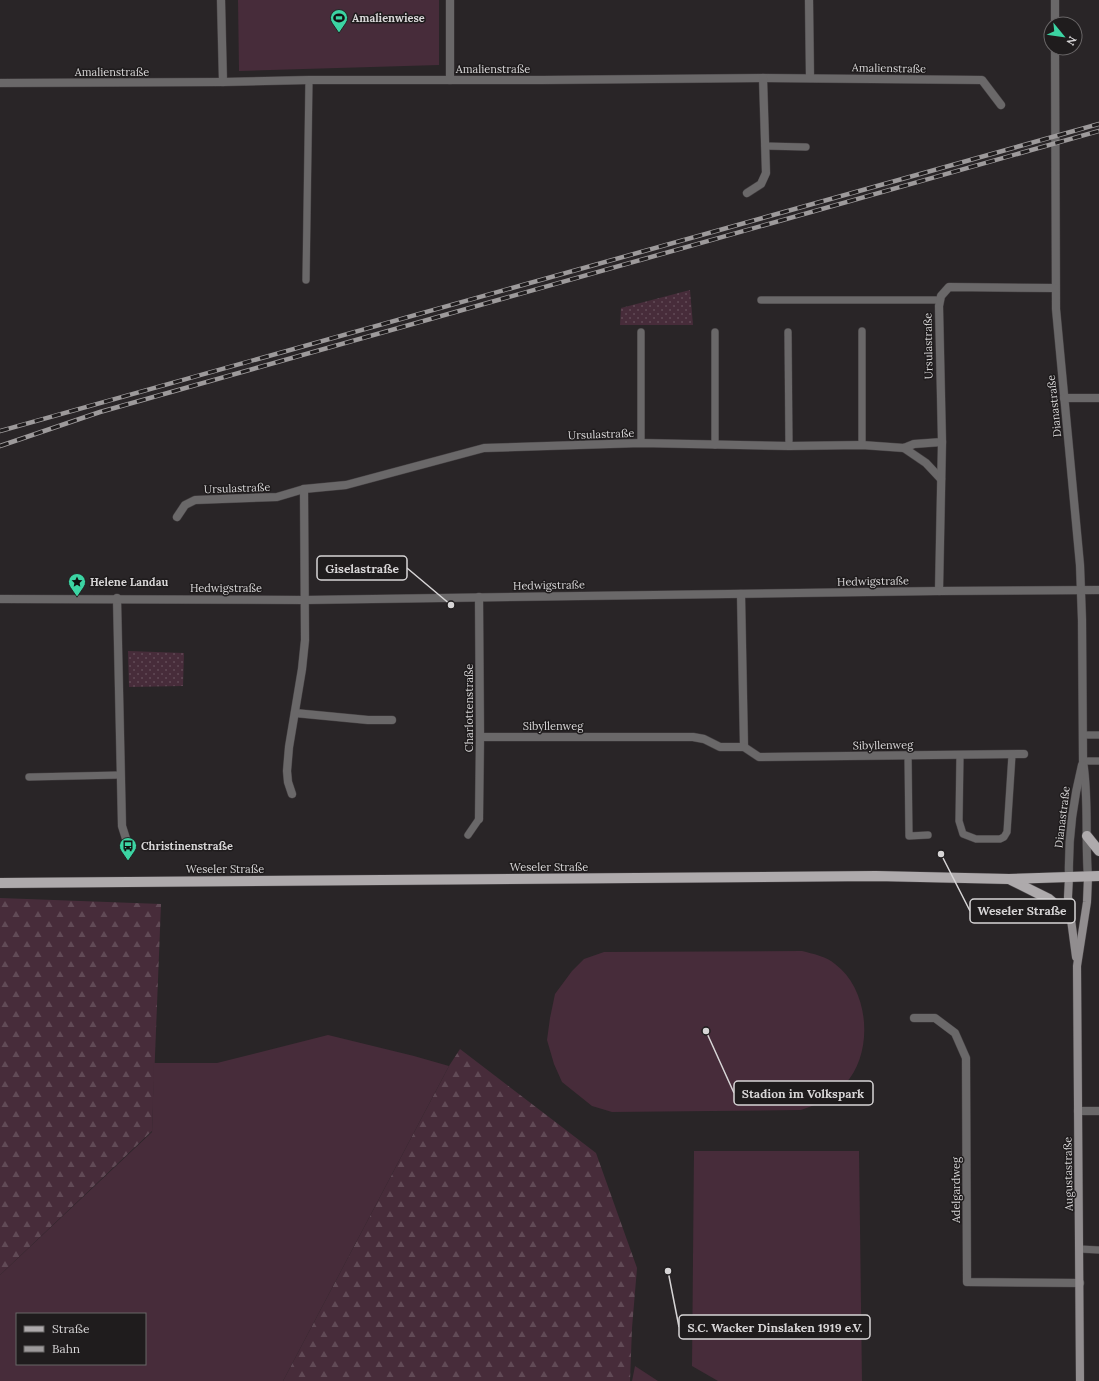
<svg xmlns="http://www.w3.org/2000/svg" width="1099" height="1381" font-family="Lora,serif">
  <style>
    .grass { fill: url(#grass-dots) }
    .forest { fill: url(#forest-firs) }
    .garden { fill: #472c3a; fill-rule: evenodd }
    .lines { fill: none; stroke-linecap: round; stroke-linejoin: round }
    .service-casing { stroke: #454143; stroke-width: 8 }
    .minor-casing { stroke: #454143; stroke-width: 9 }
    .secondary-casing { stroke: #454143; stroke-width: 9 }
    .primary-casing { stroke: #454143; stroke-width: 11 }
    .service { stroke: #6a6869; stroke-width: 7 }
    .minor { stroke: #6a6869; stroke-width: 8 }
    .secondary { stroke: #918d8f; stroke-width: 8 }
    .primary { stroke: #aeaaac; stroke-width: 10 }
    .rail-casing { stroke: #9d9a9b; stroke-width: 4.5 }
    .rail { stroke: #1f1c1d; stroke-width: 3; stroke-dasharray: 9; stroke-linecap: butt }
    .labels { text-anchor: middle; stroke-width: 3; stroke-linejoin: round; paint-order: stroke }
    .poi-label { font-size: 11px; font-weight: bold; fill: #d7d5d6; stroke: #1f1c1d; text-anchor: start }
    .street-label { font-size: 11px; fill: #d7d5d6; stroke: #1f1c1d }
    .leader { fill: none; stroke: #d7d5d6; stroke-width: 1.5 }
    .callout-dot { fill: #d7d5d6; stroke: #1f1c1d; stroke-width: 1.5 }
    .callout { fill: #1f1c1d; stroke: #d7d5d6; stroke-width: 1.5 }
    .callout-label { font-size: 12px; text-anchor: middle; font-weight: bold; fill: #d7d5d6 }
  </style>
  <defs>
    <pattern id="grass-dots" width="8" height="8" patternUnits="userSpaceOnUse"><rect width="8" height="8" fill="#472c3a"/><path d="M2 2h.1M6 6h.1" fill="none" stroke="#614a56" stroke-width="1.8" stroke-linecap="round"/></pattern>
    <pattern id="forest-firs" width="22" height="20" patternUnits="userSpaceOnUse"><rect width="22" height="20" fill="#472c3a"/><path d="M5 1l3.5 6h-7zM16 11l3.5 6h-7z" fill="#614a56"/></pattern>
  </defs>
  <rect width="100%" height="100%" fill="#292527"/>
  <g class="grass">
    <path d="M690,290L693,325H620L621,308Z"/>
    <path d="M128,651L184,653L183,686L129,687Z"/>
  </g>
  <g class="forest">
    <path d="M0,898L161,904L152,1131L0,1275Z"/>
    <path d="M460,1049L596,1153L637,1268L632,1328L630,1381H283L449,1066Z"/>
  </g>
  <g class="garden">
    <path d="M238,0H439V65L239,71Z"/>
    <path d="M802,951C813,954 826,956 835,964C870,990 874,1053 845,1084C833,1098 818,1104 801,1110L612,1112L592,1106L562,1082L554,1064L547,1040L550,1018L555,994L572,971L584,959L604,952Z"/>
    <path d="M328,1035L414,1056L449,1066L283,1381H0V1275L152,1132L154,1063H217ZM17,1314H145V1364H17Z"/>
    <path d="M694,1151H859L862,1381H718L692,1366Z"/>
    <path d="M635,1366L658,1381H632Z"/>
  </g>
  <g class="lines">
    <defs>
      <g id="service">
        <path d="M765,146L806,147"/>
        <path d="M306,280L309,80"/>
        <path d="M761,300H940"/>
        <path d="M641,332V443"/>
        <path d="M788,332L789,446"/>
        <path d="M715,445V332"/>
        <path d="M862,445V331"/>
        <path d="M1083,735H1099"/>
        <path d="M908,755L909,836L928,835"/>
        <path d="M960,755L959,821L963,834L976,839H1000L1004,837L1007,832L1012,755"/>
        <path d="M1083,761H1099"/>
        <path d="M29,777L120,775"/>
        <path d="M468,835L479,819"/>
        <path d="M1080,1249L1099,1250"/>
      </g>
      <g id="minor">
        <path d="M221,0L223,82"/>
        <path d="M450,0V80"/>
        <path d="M809,0L810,78"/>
        <path d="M1055,24V0"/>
        <path d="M1055,48L1056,309L1080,565L1082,620L1083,761C1089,799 1085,838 1088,877"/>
        <path d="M0,83L223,82L309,80H543L763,78L982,80L1001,105"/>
        <path d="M747,193L761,184L766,173L763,78"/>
        <path d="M1064,398H1099"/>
        <path d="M904,448L926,463L941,479"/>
        <path d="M177,517L185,505L195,500L277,497L304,489L346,485L484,448L641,443L789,446L862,445L904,448L914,444L942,442"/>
        <path d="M939,591L942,442L939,306L941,296L949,287L1055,288"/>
        <path d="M741,594L744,747"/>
        <path d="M479,597L480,737L479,819"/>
        <path d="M117,598L122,826L128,845"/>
        <path d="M0,599L305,600L939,591L1099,590"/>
        <path d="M295,713L368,720H392"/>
        <path d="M480,737H693L704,739L720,747H744L759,757L1024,754"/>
        <path d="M292,794L288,782L287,771L289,747L302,669L305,640L304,489"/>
        <path d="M1069,877C1068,840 1073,801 1082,765"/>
        <path d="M914,1018H935L955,1033L966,1058L967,1282L1080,1283"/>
        <path d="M1078,1111H1099"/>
      </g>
      <g id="secondary">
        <path d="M1069,877L1068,897L1076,957"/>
        <path d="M1080,1381L1077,966L1087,902L1088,877"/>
      </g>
      <g id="primary">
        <path d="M1087,836L1099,851"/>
        <path d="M1011,880L1049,899L1069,916"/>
        <path d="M0,883L876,876L1009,879L1099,876"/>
      </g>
    </defs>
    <use href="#service" class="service-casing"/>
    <use href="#minor" class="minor-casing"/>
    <use href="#secondary" class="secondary-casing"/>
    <use href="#primary" class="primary-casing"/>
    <use href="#service" class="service"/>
    <use href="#minor" class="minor"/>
    <use href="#secondary" class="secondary"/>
    <use href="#primary" class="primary"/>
    <defs>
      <g id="rail">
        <path d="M0,431L1099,124"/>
        <path d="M0,446L100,412L1099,131"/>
      </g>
    </defs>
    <use href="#rail" class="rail-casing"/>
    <use href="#rail" class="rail"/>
  </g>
  <defs>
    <symbol id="stadium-pin" viewBox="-11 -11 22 30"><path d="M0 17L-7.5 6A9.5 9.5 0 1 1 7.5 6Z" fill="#3cd4a3" stroke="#1f1c1d"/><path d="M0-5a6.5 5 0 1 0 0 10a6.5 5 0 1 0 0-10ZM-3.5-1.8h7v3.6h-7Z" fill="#111"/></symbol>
    <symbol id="sight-pin" viewBox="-11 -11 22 30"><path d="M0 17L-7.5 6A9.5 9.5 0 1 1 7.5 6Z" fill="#3cd4a3" stroke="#1f1c1d"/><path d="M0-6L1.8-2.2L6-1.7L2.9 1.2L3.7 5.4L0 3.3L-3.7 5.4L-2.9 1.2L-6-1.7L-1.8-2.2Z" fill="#111"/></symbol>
    <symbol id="bus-pin" viewBox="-11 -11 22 30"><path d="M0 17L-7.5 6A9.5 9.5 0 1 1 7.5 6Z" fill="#3cd4a3" stroke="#1f1c1d"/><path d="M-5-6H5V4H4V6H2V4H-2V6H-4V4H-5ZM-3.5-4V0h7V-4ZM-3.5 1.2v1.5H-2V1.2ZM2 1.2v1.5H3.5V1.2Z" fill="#111"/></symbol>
  </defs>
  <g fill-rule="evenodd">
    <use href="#stadium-pin" x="329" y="8" width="20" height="27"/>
    <use href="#sight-pin" x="67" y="572" width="20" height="27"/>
    <use href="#bus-pin" x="118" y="836" width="20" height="27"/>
  </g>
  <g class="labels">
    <g class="poi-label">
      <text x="352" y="22">Amalienwiese</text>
      <text x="90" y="586">Helene Landau</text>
      <text x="141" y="850">Christinenstraße</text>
    </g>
    <g class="street-label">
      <text transform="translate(889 68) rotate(1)" y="4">Amalienstraße</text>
      <text x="493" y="73">Amalienstraße</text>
      <text x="112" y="76">Amalienstraße</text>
      <text transform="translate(928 346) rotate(-91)" y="4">Ursulastraße</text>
      <text transform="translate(1054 406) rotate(-96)" y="4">Dianastraße</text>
      <text transform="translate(601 434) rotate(-2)" y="4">Ursulastraße</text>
      <text transform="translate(237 488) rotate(-2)" y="4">Ursulastraße</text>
      <text transform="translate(873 581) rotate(-1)" y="4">Hedwigstraße</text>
      <text transform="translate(549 585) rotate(-1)" y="4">Hedwigstraße</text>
      <text x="226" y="592">Hedwigstraße</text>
      <text transform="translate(469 708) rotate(-90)" y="4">Charlottenstraße</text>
      <text x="553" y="730">Sibyllenweg</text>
      <text transform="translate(883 745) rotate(-1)" y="4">Sibyllenweg</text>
      <text transform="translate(1062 817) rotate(-83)" y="4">Dianastraße</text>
      <text x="549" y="871">Weseler Straße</text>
      <text x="225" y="873">Weseler Straße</text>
      <text transform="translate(1068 1174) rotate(-91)" y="4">Augustastraße</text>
      <text transform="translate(956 1190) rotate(-90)" y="4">Adelgardweg</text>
    </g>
  </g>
  <path class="leader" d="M451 605L407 568M941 854L970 911M706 1031L734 1093M668 1271L679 1327"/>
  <g class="callout-dot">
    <circle cx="451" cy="605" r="4"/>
    <circle cx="941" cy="854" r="4"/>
    <circle cx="706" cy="1031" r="4"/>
    <circle cx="668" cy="1271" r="4"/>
  </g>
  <g class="callout">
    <rect x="317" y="556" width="90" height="24" rx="4"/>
    <rect x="970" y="899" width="105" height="24" rx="4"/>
    <rect x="734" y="1081" width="139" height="24" rx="4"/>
    <rect x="679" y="1315" width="191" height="24" rx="4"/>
  </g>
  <g class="callout-label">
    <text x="362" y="573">Giselastraße</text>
    <text x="1022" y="915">Weseler Straße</text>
    <text x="803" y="1098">Stadion im Volkspark</text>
    <text x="775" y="1332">S.C. Wacker Dinslaken 1919 e.V.</text>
  </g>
  <rect x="16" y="1313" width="130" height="52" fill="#1f1c1d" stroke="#696667"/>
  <rect x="24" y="1326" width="20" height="6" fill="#aeaaac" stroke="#696667"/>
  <text x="52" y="1333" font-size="12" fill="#d7d5d6">Straße</text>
  <rect x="24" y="1346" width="20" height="6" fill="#9d9a9b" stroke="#696667"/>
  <text x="52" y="1353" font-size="12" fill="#d7d5d6">Bahn</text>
  <g transform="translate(1063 36) rotate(119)"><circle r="19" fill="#1f1c1d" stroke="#696667"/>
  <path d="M0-3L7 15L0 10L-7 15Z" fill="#3cd4a3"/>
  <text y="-6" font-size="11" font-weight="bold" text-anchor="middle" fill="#d7d5d6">N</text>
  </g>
</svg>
